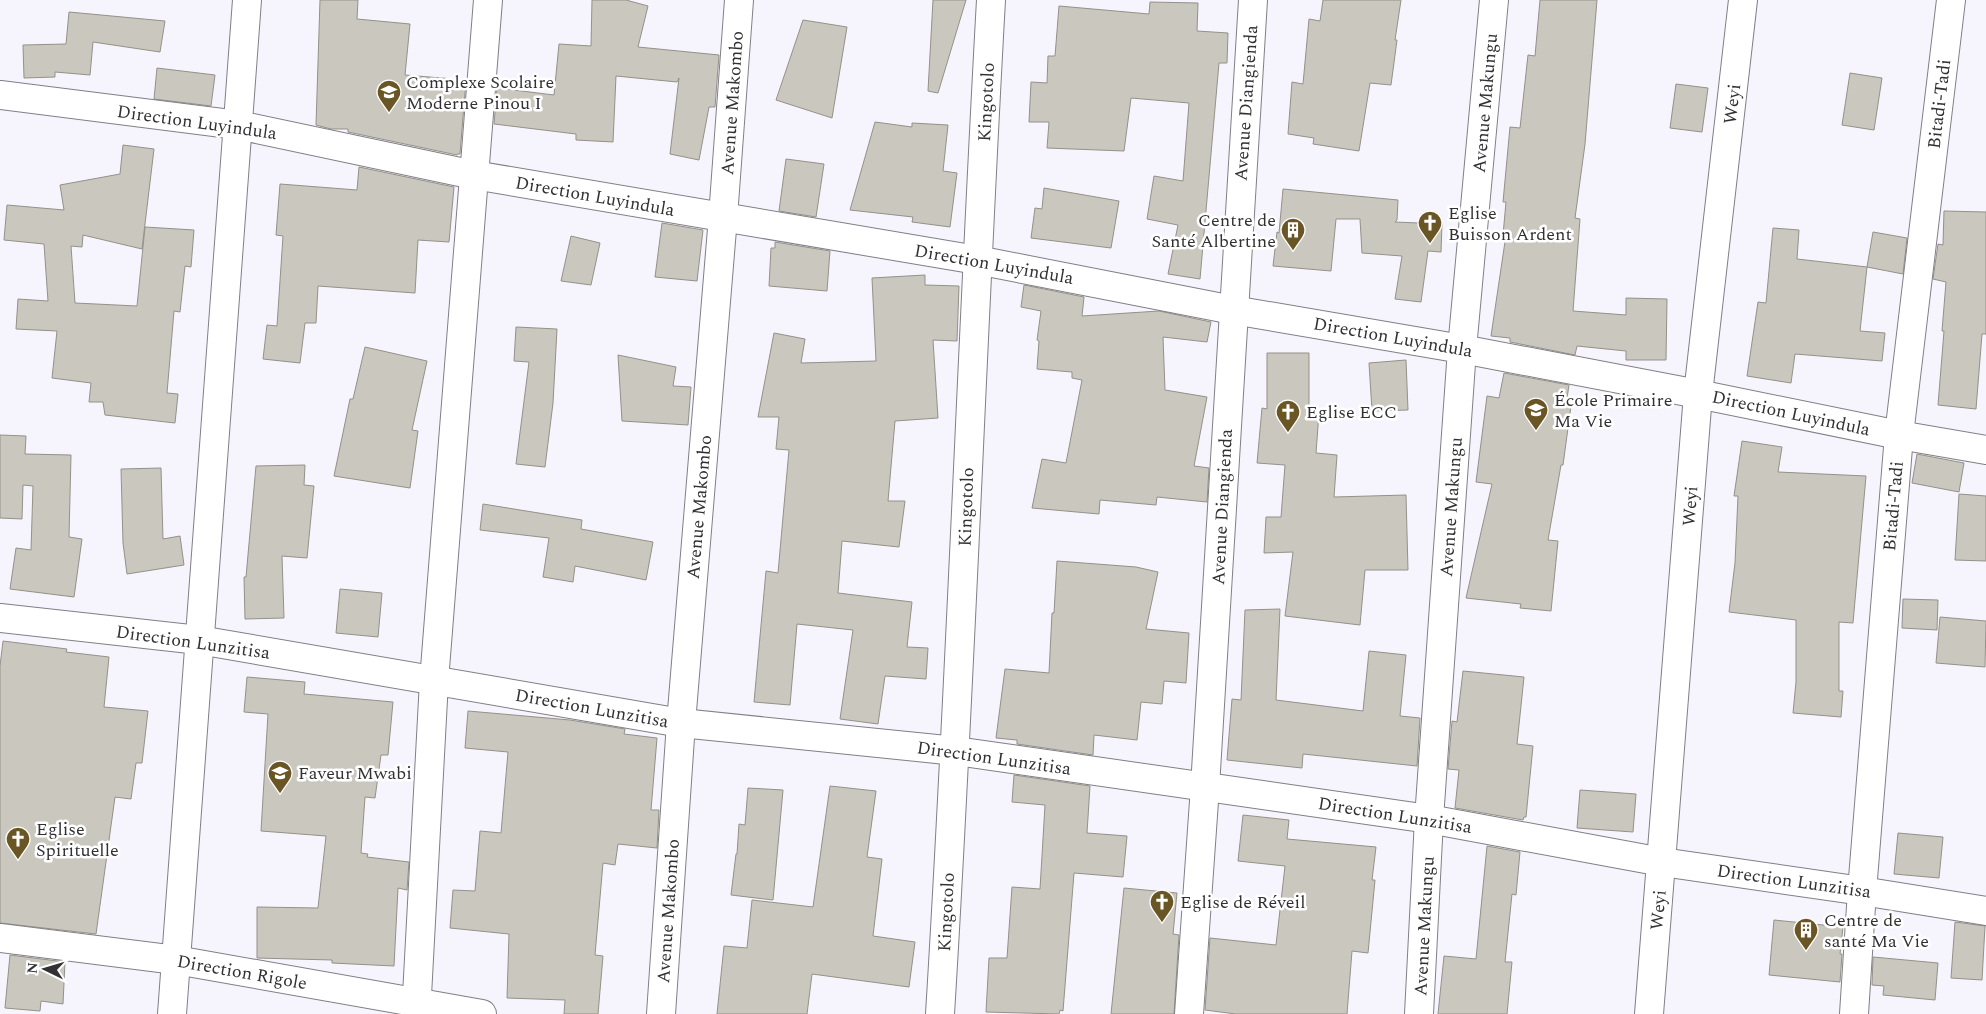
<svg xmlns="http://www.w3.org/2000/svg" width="1986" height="1014" font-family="Spectral,serif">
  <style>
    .building { fill: #cac7bf; stroke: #949189 }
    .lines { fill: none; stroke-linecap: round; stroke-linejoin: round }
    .street-casing { stroke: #817f86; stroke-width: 30 }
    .street { stroke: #fff; stroke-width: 28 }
    .labels { text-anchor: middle; stroke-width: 5; stroke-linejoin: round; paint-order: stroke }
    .poi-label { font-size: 18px; fill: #313033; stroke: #fff; text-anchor: start }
    .street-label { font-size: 18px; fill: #313033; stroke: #fff }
  </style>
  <rect width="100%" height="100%" fill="#f6f4fd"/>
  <g class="building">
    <path d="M320,0H358L357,19L410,24L405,75L466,80L460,154H457V155L348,132V129H331L316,125Z"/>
    <path d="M592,0H626L648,6L638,47L719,55L715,107H709L699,160L670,154L679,78L677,82L616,76L613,142L576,140V134L494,124L497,88L554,95L559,44L591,46Z"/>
    <path d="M933,0H966L938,93L928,91Z"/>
    <path d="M1323,0H1401L1395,40H1397L1391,85L1370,83L1359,151L1313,144L1314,138L1288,134L1292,82L1303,84L1309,19L1320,21Z"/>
    <path d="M1540,0H1597L1585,144L1575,218L1580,219L1573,311L1626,315V298L1667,299L1666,360H1626V351L1577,346L1575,355L1510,342V338L1491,336L1506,235H1503L1506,202H1503L1510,127L1520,128L1528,55L1535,56Z"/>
    <path d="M1150,2L1198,3L1197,31L1228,33L1227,63H1219L1200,279L1168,274L1178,225L1147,219L1154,176L1183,181L1189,103L1131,98L1124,151L1047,148L1049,122H1029L1031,82L1047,83L1048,56H1055L1059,6L1149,14Z"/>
    <path d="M69,12L165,21L160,52L93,42L90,75L55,72V77L24,78L23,45L66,44Z"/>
    <path d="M803,20L847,27L832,118L776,100Z"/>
    <path d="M157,68L215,75L211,106L154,99Z"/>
    <path d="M1850,73L1882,78L1874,130L1842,125Z"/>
    <path d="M1676,84L1708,88L1702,132L1670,128Z"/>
    <path d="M875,122L912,127V123L948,125L943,171L957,173L950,227L912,222L913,217L850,210Z"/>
    <path d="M123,145L154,149L142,249L83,235L82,247L71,246L75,303L137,306L145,227L194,230L191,267L185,266L180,312L174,311L167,393L178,394L175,423L105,415L103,402H89L91,383L52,378L57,331L16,329L18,299L48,301L44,244L4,240L7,205L64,210L60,185L120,174Z"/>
    <path d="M786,159L824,164L816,217L779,211Z"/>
    <path d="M359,167L454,187L449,242L418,240L415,293L318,286L316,323H305L300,363L263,359L267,325L277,326L283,236L276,235L280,184L357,190Z"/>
    <path d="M1044,188L1119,201L1111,248L1031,238L1035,208L1042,209Z"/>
    <path d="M1283,189L1398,200L1397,220L1395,222L1442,224L1441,252L1428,251L1421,302L1395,299L1402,256L1362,253L1360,219H1336L1331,271L1273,266L1277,232L1279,233Z"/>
    <path d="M1944,211L1986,212V334H1982L1976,409L1938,405L1944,331H1942L1946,282L1933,279L1938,244L1943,245Z"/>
    <path d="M662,223L703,230L697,281L655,277Z"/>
    <path d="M1773,228L1799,230L1797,259L1867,267L1860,331L1885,333L1882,361L1795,354L1791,383L1747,376L1758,302L1766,303Z"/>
    <path d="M1873,232L1907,238L1903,274L1867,267Z"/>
    <path d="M571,236L600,243L591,285L561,281Z"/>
    <path d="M775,242L830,251L827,291L769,286L771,248H775Z"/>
    <path d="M925,275V285L959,286L957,341L933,340L938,418L895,421L888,501H905L899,547L842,541L838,593L912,602L907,647L928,648L926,679L885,676L878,724L840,719L853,630L797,624L790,705L754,702L766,571L778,573L789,450L776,449L779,417H758L774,333L805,339L801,363L876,361L872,278Z"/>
    <path d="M1024,285L1084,297L1082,316L1159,311L1211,322L1207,342L1163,337L1165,390L1207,397L1194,466L1209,468L1207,502L1157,497L1156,505L1100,500L1099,514L1032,508L1042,459L1066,463L1082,380L1072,378V372L1037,369L1039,341L1037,340L1041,311L1021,307Z"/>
    <path d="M516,327L557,329L553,403L545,467L516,464L529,362L514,361Z"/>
    <path d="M365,347L427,361L412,430L418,431L410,488L334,476L350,399H353Z"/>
    <path d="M1267,353H1309V412L1319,413L1316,453L1337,455L1334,497L1406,495L1408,570H1365L1360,625L1285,616L1293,552L1264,553L1266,517H1281L1285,465L1257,463L1262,408L1267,409Z"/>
    <path d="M618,355L676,367L673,386L691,387L688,425L622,421Z"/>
    <path d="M1406,360L1408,410L1372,411L1369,363Z"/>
    <path d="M1504,373L1569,385L1566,405L1571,406L1563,465H1561L1548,540L1558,541L1551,611L1520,608L1521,604L1466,598L1492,484L1476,482L1487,396L1499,398Z"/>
    <path d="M0,435L26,436L25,454L71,455L69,537L82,539L74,597L10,589L16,548L31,550L33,486L23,485L22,519L0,518Z"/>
    <path d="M1742,441L1782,447L1778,472L1866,476L1853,623L1839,622V691H1843L1841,717L1793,713L1796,682V620L1729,612L1735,563L1738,496H1734Z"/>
    <path d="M1917,454L1964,463L1959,492L1912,483Z"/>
    <path d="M305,465L304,485L314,486L307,558L282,556L284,618L245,619L244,577H246L256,466Z"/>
    <path d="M161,468L163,539L180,536L184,565L127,574L123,543L121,469Z"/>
    <path d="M1959,494L1986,496V561L1955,560Z"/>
    <path d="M483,504L582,520L581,529L653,542L646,580L575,566L573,582L543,577L549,538L480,530Z"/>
    <path d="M1057,561L1136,567L1158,572L1146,629L1189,633L1186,683L1164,681L1162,704L1141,702L1137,740L1094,735L1093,755L1017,744V740L996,738L1005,669L1049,673L1052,613H1054Z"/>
    <path d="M340,589L382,593L378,637L336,633Z"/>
    <path d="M1903,599L1938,600L1937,630L1902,628Z"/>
    <path d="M1280,609L1276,700L1363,711L1369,651L1406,655L1400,716L1420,718L1417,766L1303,754L1302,768L1227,760L1232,699L1241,700L1245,610Z"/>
    <path d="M1940,617L1986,621L1985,667L1936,663Z"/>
    <path d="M3,641L67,649L66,652L109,657L104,707L148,711L142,763H136L131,799L115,797L96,934L0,923V666Z"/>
    <path d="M1463,671L1524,677L1517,744L1533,746L1526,817H1524L1523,820L1455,808L1459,770L1448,769L1452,721L1457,722Z"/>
    <path d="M247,677L305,682L304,694L393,702L388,755H381L375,798L365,797L361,853L368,854L367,857L409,862L407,890L398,888L394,966L332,963V960L257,958V907L318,908L326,836L261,831L268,714L244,712Z"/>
    <path d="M468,711L570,720L625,729L624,734L657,738L651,810H659L657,848L618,844L615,865L603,863L595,955L603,956L598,1014H564L565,1000L507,998L509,934L450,928L453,890L475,891L480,831L501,833L508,752L465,748Z"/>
    <path d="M1014,775L1090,786L1087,833L1127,836L1123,877L1074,873L1063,1011L1060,1010L1059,1014L986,1012L989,958H1007L1012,887L1040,889L1045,805L1012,802Z"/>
    <path d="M830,786L876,791L867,857L882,859L873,936L915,942L909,987L812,974L807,1014H717L724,946L747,948L752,900L813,907Z"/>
    <path d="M748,788L783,790L773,900L731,895L736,854H737L739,824L745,825Z"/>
    <path d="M1580,790L1636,794L1633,832L1577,828Z"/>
    <path d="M1243,815L1289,820L1287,839L1376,847L1372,880H1375L1368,953L1352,951L1347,1014H1236L1205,1010L1210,938L1276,945L1285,866L1238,861Z"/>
    <path d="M1898,833L1943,837L1939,878L1894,874Z"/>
    <path d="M1487,846L1520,852L1516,895L1512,894L1505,962H1512L1507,1014H1438L1444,956L1476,959Z"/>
    <path d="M1124,888L1177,893L1173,934L1179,935L1174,1014H1111Z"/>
    <path d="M1774,920L1843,927L1840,954H1842L1840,982L1769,975Z"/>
    <path d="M1955,922L1985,926L1982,980L1951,978Z"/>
    <path d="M10,955L65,962L63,1004L41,1001L40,1011L5,1008Z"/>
    <path d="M1873,957L1938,963L1935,1000L1883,995L1884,986L1872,985Z"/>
  </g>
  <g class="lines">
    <defs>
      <g id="street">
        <path d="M0,95L238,125L474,175L977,260L1233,310L1462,349L1698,394L1899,435L1986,450"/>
        <path d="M0,618L199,640L681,723L956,751L1429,819L1662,862L1862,891L1986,911"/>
        <path d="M0,938L176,960L482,1014"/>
        <path d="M172,1014L247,0"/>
        <path d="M416,1014L434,681L488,0"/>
        <path d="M661,1014L681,723L723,217L739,0"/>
        <path d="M940,1014C961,676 972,338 991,0"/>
        <path d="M1189,1014L1205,787L1253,0"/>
        <path d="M1419,1014L1429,819L1462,349L1494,0"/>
        <path d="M1649,1014L1698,394L1743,0"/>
        <path d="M1854,1014L1862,891L1899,435L1951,0"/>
      </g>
    </defs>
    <use href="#street" class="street-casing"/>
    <use href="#street" class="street"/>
  </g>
  <defs>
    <symbol id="school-pin" viewBox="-11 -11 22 30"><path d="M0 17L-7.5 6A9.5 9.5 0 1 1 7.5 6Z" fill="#695624" stroke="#fff"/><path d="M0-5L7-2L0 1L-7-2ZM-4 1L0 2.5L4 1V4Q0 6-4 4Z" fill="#fff"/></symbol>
    <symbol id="church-pin" viewBox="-11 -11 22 30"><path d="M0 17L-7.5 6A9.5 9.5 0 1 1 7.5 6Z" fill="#695624" stroke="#fff"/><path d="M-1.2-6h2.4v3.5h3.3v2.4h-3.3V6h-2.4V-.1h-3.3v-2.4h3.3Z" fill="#fff"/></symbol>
    <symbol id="building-pin" viewBox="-11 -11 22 30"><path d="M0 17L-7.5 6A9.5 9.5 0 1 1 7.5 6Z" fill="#695624" stroke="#fff"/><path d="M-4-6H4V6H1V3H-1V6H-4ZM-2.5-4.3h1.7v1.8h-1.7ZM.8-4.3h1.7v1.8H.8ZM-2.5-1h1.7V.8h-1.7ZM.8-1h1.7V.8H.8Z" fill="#fff"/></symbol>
  </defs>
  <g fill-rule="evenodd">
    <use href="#school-pin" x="375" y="78" width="28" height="38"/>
    <use href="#church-pin" x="1416" y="209" width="28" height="38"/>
    <use href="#building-pin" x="1279" y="216" width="28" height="38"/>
    <use href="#school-pin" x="1522" y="396" width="28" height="38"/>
    <use href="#church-pin" x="1274" y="398" width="28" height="38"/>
    <use href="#school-pin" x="266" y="759" width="28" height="38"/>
    <use href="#church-pin" x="4" y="825" width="28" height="38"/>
    <use href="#church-pin" x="1148" y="888" width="28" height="38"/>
    <use href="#building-pin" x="1792" y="916" width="28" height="38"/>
  </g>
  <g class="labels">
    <g class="poi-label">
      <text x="406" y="88">Complexe Scolaire<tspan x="406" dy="21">Moderne Pinou I</tspan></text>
      <text x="1448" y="219">Eglise<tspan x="1448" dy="21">Buisson Ardent</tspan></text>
      <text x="1276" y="226" text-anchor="end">Centre de<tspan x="1276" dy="21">Santé Albertine</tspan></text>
      <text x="1554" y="406">École Primaire<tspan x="1554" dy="21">Ma Vie</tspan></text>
      <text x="1306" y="418">Eglise ECC</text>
      <text x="298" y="779">Faveur Mwabi</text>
      <text x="36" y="835">Eglise<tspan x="36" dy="21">Spirituelle</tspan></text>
      <text x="1180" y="908">Eglise de Réveil</text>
      <text x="1824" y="926">Centre de<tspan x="1824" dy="21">santé Ma Vie</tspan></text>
    </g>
    <g class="street-label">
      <text transform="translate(986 102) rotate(-87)" y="6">Kingotolo</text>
      <text transform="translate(732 103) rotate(-86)" y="6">Avenue Makombo</text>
      <text transform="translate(1246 103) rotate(-86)" y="6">Avenue Diangienda</text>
      <text transform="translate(1485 103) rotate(-85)" y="6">Avenue Makungu</text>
      <text transform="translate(1732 104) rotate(-83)" y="6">Weyi</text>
      <text transform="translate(1939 104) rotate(-83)" y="6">Bitadi-Tadi</text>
      <text transform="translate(197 122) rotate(8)" y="6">Direction Luyindula</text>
      <text transform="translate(595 196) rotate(10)" y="6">Direction Luyindula</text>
      <text transform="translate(994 264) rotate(10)" y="6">Direction Luyindula</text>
      <text transform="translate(1393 337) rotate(10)" y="6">Direction Luyindula</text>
      <text transform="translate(1791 413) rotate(12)" y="6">Direction Luyindula</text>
      <text transform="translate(1690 506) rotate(-86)" y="6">Weyi</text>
      <text transform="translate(1893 506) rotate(-85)" y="6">Bitadi-Tadi</text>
      <text transform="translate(699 507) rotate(-85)" y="6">Avenue Makombo</text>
      <text transform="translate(966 507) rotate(-88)" y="6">Kingotolo</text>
      <text transform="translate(1222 507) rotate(-87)" y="6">Avenue Diangienda</text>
      <text transform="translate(1451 507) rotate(-86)" y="6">Avenue Makungu</text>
      <text transform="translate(193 642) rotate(8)" y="6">Direction Lunzitisa</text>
      <text transform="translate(592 708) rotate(10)" y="6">Direction Lunzitisa</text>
      <text transform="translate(994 758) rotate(8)" y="6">Direction Lunzitisa</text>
      <text transform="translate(1395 815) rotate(9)" y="6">Direction Lunzitisa</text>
      <text transform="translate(1794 881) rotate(8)" y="6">Direction Lunzitisa</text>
      <text transform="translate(1658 910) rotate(-85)" y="6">Weyi</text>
      <text transform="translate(668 911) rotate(-86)" y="6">Avenue Makombo</text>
      <text transform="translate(946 912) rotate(-87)" y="6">Kingotolo</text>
      <text transform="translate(1424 926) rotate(-87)" y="6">Avenue Makungu</text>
      <text transform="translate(242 972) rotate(10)" y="6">Direction Rigole</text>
    </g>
  </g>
  <g transform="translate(45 969) rotate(275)" stroke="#ffffff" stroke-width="4" paint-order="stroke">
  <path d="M0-4L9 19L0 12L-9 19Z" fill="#313033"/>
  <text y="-8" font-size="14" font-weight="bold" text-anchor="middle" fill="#313033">N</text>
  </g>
</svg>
